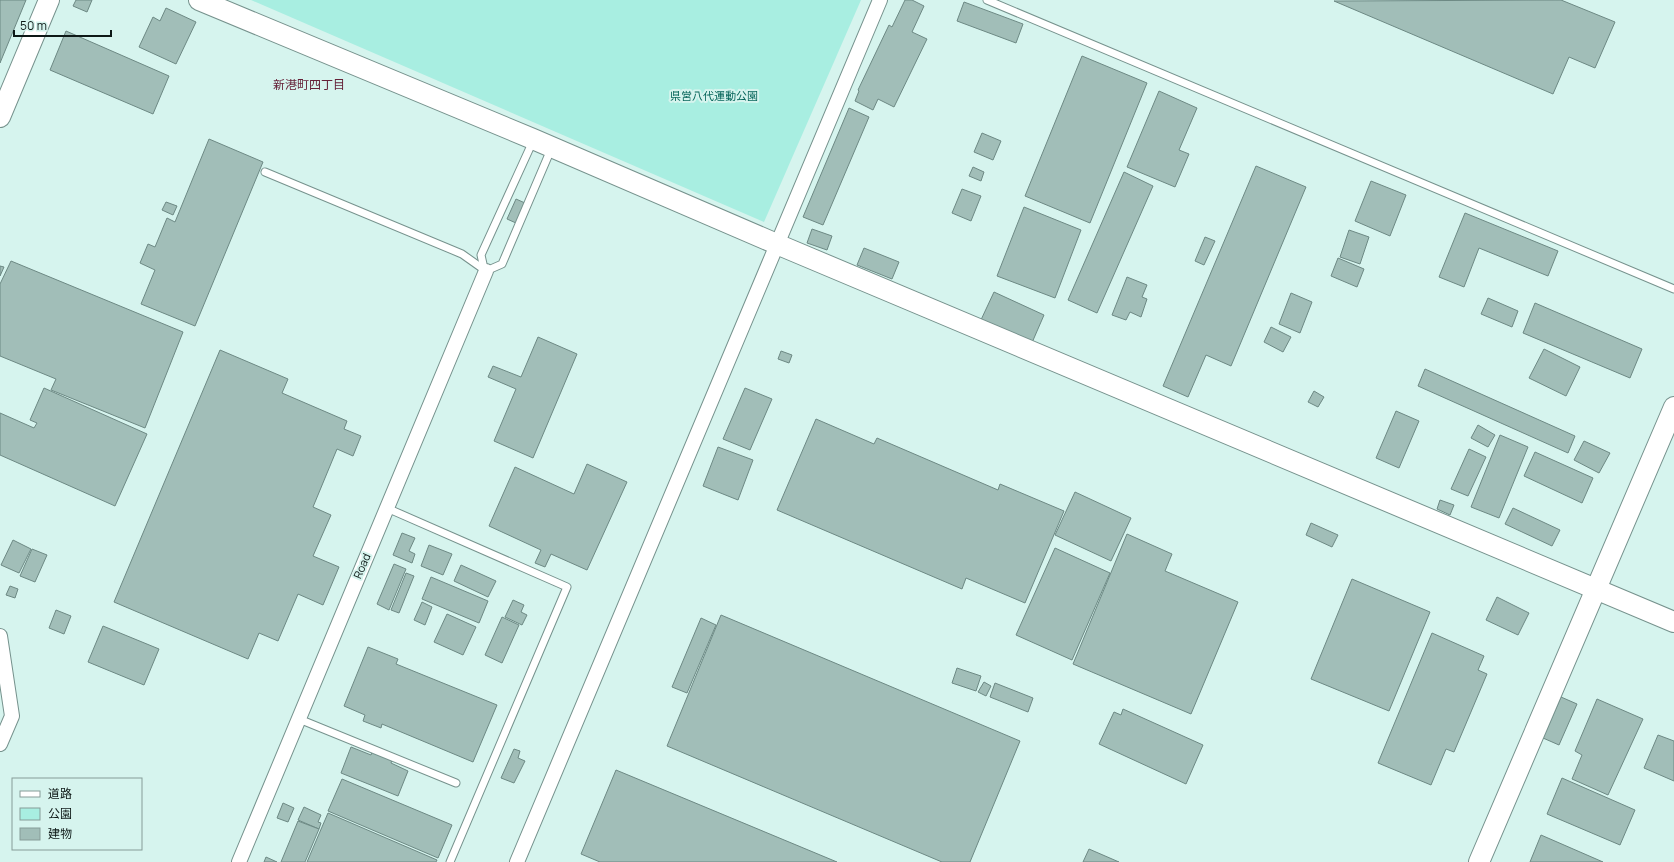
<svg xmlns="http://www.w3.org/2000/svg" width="1674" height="862" font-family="Manrope,'Noto Sans JP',sans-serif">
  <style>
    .green { fill: #a8eee1 }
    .building { fill: #a1beb8; stroke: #6d8984 }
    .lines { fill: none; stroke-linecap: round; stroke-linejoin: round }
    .lane-casing { stroke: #76928d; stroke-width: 9 }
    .street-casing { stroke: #76928d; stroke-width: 16 }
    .secondary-casing { stroke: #76928d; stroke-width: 22 }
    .lane { stroke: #fff; stroke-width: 7 }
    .street { stroke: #fff; stroke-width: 14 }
    .secondary { stroke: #fff; stroke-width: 20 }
    .labels { text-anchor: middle; stroke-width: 4; stroke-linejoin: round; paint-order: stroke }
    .park-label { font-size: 11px; fill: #07665b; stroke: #d6f4ee }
    .street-label { font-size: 11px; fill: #0d1816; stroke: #d6f4ee }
    .neighbourhood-label { font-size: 12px; fill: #652138; stroke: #d6f4ee }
  </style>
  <rect width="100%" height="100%" fill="#d6f4ee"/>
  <path class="green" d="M251,0H861L764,222Z"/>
  <g class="building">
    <path d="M0,0H26L0,63Z"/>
    <path d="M76,0H92L87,12L73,6Z"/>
    <path d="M905,0H912L924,6L912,32L927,39L894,107L878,99L873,110L855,101L859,91L858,90L889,25L892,27Z"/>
    <path d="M1561,0L1615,22L1595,68L1569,57L1553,94L1334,1Z"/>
    <path d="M964,2L1023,24L1016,43L957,21Z"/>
    <path d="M166,8L196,22L176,64L139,47L153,17L160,21Z"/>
    <path d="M66,31L169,76L153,114L50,70Z"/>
    <path d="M1082,56L1147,83L1090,223L1025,196Z"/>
    <path d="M1159,91L1197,108L1179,150L1189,154L1175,187L1127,167Z"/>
    <path d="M849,108L869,117L823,225L803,217Z"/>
    <path d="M982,133L1001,141L993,160L974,152Z"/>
    <path d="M209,139L263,162L195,326L141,304L155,270L140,263L148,244L155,247L167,218L175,222Z"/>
    <path d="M1256,166L1306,187L1231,366L1206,355L1188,397L1163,386Z"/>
    <path d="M973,167L984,172L981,181L969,176Z"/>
    <path d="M1124,172L1153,186L1097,313L1068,300Z"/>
    <path d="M1371,181L1406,195L1390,236L1355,221Z"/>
    <path d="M962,189L981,196L971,221L952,213Z"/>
    <path d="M516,199L525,203L516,223L507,219Z"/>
    <path d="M166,202L177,206L173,215L162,210Z"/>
    <path d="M1024,207L1081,230L1055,298L997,276Z"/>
    <path d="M1465,213L1558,251L1548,276L1479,248L1464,287L1439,277Z"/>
    <path d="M812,229L832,236L827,250L807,243Z"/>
    <path d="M1349,230L1369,237L1360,264L1340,257Z"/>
    <path d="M1205,237L1215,241L1204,265L1195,261Z"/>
    <path d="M864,248L899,262L892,279L857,265Z"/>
    <path d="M1338,258L1364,269L1357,287L1331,276Z"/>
    <path d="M11,261L183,332L145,428L51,390L56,379L0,356V284Z"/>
    <path d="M0,266L4,267L0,276Z"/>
    <path d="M1127,277L1147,285L1142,297L1147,299L1141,317L1130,312L1126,320L1112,315Z"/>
    <path d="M994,292L1044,315L1031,345L980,322Z"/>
    <path d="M1291,293L1312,302L1300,333L1279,324Z"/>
    <path d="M1488,298L1518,311L1512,327L1481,314Z"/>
    <path d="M1535,303L1642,349L1630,378L1523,333Z"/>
    <path d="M1271,327L1291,337L1283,352L1264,342Z"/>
    <path d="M538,337L577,354L533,458L494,441L516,389L488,377L493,366L521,377Z"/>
    <path d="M1544,349L1580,367L1566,396L1529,378Z"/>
    <path d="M220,350L288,379L282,393L347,421L344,429L361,436L353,456L337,449L313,507L331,515L313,556L339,567L323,605L298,594L278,641L259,633L248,659L114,602Z"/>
    <path d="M781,351L792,355L789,363L778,359Z"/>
    <path d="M1425,369L1575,436L1568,453L1418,386Z"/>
    <path d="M44,388L147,434L115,506L0,455V413L34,428L37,423L30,420Z"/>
    <path d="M745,388L772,399L750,450L723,439Z"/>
    <path d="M1314,391L1324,397L1318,407L1308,402Z"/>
    <path d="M1396,411L1419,421L1399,468L1376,458Z"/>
    <path d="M816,419L874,444L877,438L998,490L1000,484L1064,511L1025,603L966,578L962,589L777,510Z"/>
    <path d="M1478,425L1495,435L1488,447L1471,438Z"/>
    <path d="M1500,435L1528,447L1499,518L1471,507Z"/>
    <path d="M1584,441L1610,453L1599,473L1574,460Z"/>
    <path d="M718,447L753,460L738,500L703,486Z"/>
    <path d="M1469,449L1486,457L1468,496L1451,489Z"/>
    <path d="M1535,452L1593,478L1582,503L1524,476Z"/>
    <path d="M587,464L627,482L587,570L551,554L545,567L535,563L541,550L489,526L515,467L574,494Z"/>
    <path d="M1075,492L1131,518L1111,561L1055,535Z"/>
    <path d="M1440,500L1454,505L1450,515L1437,509Z"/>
    <path d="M1513,508L1560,530L1552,546L1505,524Z"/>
    <path d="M1311,523L1338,535L1332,547L1306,535Z"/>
    <path d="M402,533L415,538L409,551L415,554L412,563L393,555Z"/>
    <path d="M1127,534L1172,554L1165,571L1238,602L1191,714L1073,664Z"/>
    <path d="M13,540L31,549L19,573L1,565Z"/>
    <path d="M429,545L452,554L443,575L421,566Z"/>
    <path d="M1055,548L1110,573L1072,660L1016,635Z"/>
    <path d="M32,549L47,555L35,582L20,576Z"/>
    <path d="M394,564L406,569L389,610L377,604Z"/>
    <path d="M461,565L496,581L488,597L454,581Z"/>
    <path d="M406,573L414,576L399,613L391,610Z"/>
    <path d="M431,577L488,601L479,623L422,599Z"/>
    <path d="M1352,579L1430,612L1389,711L1311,679Z"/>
    <path d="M10,586L18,589L15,598L6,595Z"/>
    <path d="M1497,597L1529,613L1518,635L1486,620Z"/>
    <path d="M513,600L524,605L521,612L527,615L522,625L505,617Z"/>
    <path d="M422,602L432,607L425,625L414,620Z"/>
    <path d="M56,610L71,616L64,634L49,628Z"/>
    <path d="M447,614L476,627L463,655L434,642Z"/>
    <path d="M721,615L1020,741L970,862H942L667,746Z"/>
    <path d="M502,617L519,625L502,663L485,655Z"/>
    <path d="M701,618L716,625L687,693L672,687Z"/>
    <path d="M103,626L159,649L144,685L88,662Z"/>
    <path d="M1432,633L1484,656L1478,670L1487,674L1454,752L1446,749L1431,785L1378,763Z"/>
    <path d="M368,647L398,659L396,664L497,705L473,762L382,724L381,728L363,721L365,715L344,706Z"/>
    <path d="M957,668L981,676L976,691L952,683Z"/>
    <path d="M984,682L991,686L986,696L978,692Z"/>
    <path d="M995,683L1033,698L1028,712L990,697Z"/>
    <path d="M1561,697L1577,704L1559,745L1543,738Z"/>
    <path d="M1597,699L1643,719L1608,795L1572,779L1582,755L1575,751Z"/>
    <path d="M1123,709L1203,745L1186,784L1099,744L1114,712L1121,715Z"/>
    <path d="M1658,735L1674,741V781L1644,768Z"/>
    <path d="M351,747L371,755L372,752L392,760L391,763L408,771L398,796L341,773Z"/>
    <path d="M514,749L520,751L518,758L525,761L514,783L501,778Z"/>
    <path d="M616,770L837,862H600L581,854Z"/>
    <path d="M1562,778L1635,810L1620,845L1547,814Z"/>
    <path d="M342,779L452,825L438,858L328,811Z"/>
    <path d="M283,803L294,808L288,822L277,818Z"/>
    <path d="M304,807L321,815L318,822L321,823L319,829L298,820Z"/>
    <path d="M328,813L437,860L436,862H307Z"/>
    <path d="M298,821L319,829L305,862H281Z"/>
    <path d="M1541,835L1603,862H1530Z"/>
    <path d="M1089,849L1119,862H1083Z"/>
    <path d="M266,857L277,862H264Z"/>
  </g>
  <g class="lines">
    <defs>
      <g id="lane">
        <path d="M987,0L1674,289"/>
        <path d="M265,172L462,254L486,271L502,264L552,147"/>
        <path d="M485,273L481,255L533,141"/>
        <path d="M389,509L567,587L450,862"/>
        <path d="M299,719L456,783"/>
      </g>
      <g id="street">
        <path d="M0,636L12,716L0,744"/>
        <path d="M239,862L486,271"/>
        <path d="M517,862C637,574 761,288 880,0"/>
      </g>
      <g id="secondary">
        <path d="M199,0L533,139L779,245L1674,622"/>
        <path d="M0,117L49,0"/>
        <path d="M1479,862L1674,407"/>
      </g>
    </defs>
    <use href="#lane" class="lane-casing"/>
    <use href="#street" class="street-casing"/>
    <use href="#secondary" class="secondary-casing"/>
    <use href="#lane" class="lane"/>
    <use href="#street" class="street"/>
    <use href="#secondary" class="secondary"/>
  </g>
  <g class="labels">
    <g class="park-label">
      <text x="714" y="100">県営八代運動公園</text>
    </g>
    <g class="street-label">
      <text transform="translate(362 566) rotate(-67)" y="4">Road</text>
    </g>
    <g class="neighbourhood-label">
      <text x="309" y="89">新港町四丁目</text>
    </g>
  </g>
  <rect x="12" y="778" width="130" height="72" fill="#d6f4ee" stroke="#869c98"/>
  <rect x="20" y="791" width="20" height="6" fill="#ffffff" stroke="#869c98"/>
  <text x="48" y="798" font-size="12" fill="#0d1816">道路</text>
  <rect x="20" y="808" width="20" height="12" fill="#a8eee1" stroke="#869c98"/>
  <text x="48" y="818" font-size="12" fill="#0d1816">公園</text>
  <rect x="20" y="828" width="20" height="12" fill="#a1beb8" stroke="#869c98"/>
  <text x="48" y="838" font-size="12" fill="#0d1816">建物</text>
  <path d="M14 30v6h97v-6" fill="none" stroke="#0d1816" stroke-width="2"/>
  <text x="20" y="30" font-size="12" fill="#0d1816" stroke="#d6f4ee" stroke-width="3" paint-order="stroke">50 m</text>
</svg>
